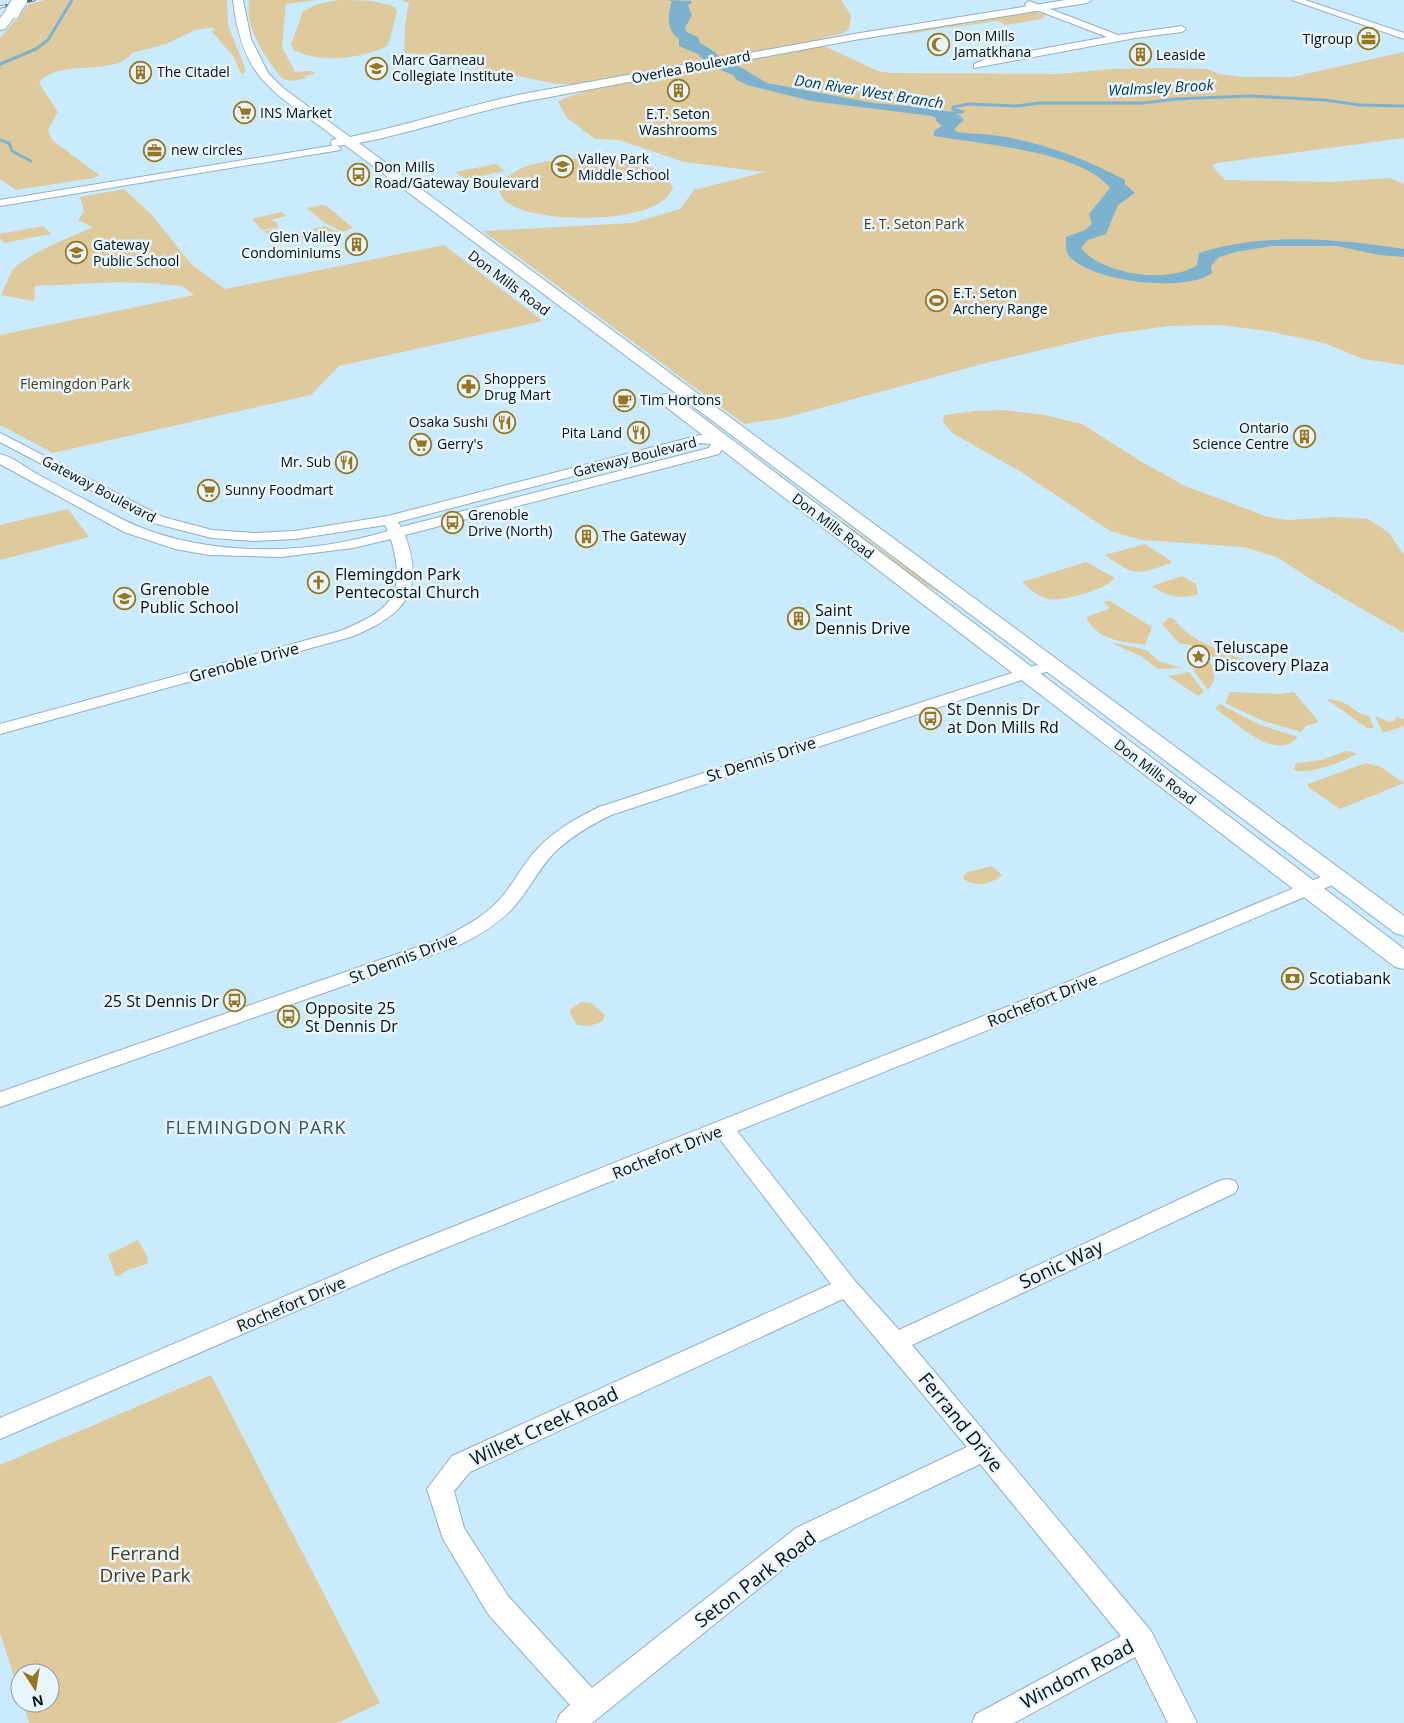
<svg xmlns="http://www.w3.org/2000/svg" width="1404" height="1723" font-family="'Open Sans',sans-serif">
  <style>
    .green { fill: #deca9d }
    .water { fill: #7db2ce }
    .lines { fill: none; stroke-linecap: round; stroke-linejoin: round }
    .stream { stroke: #7db2ce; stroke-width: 3 }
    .minor-casing { stroke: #90b0c1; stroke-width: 2 }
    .major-casing { stroke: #90b0c1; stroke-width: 2 }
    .highway-casing { stroke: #90b0c1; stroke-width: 2 }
    .minor { fill: #fff; fill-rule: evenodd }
    .major { fill: #fff; fill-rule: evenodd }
    .highway { fill: #fff; fill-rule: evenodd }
    .rail-casing { stroke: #5a6f7a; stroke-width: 3 }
    .rail { stroke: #e8f5fc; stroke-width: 2; stroke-dasharray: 5.5; stroke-linecap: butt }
    .highway-bridge-casing { stroke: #90b0c1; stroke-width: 16; stroke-linecap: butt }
    .highway-bridge { stroke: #fff; stroke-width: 14 }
    .labels { text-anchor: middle; stroke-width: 5; stroke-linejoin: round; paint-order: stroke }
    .far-poi-label { font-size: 14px; fill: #061117; stroke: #e8f5fc; text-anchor: start }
    .far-street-label { font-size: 14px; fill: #061117; stroke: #e8f5fc }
    .far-park-label { font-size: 14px; fill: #4c3c16; stroke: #e8f5fc }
    .far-water-label { font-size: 15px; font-style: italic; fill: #053649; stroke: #e8f5fc }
    .poi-label { font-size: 16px; fill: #061117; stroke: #e8f5fc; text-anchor: start }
    .street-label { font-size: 16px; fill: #061117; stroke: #e8f5fc }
    .neighbourhood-label { font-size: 18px; letter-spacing: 1px; fill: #345260; stroke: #e8f5fc }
    .near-street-label { font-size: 19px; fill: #061117; stroke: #e8f5fc }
    .near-park-label { font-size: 19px; fill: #4c3c16; stroke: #e8f5fc }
  </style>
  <rect width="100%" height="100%" fill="#caebfd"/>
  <g class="green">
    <path d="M45,0H227L228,25L246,71L243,74L240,72L234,57L211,31L215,30L212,27L196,30L166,44L132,53C115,78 58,57 39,83L58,112L48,130L52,140L99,175L94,178L16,190L0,179V38L29,4Z"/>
    <path d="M249,0H318L286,4L282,47L295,72L311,71L316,73L304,76L307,78L293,81L282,79C265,56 245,30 249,0Z"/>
    <path d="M340,0C359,0 380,0 396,8L397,12L388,45C366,59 316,64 293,49L291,45L303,11L318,4Z"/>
    <path d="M400,0H841L851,16L849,29L843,33L813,41L878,71L890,73L1058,74L1112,69L1170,68L1207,69L1220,74L1242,77H1292L1404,52V138L1217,163L1212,166L1225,180L1330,182L1390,178L1404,184V365L1363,359L1324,343L1268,331L1219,325L1168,326L1105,335L986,363L784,418L744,424L483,231L632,223L680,209L694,190L765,172L684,162L619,140L595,139L567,118L558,102L562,99L590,90L578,84H557L446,62L432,55L404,53L405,24L409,3Z"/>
    <path d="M1033,11L1046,15L1041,19L1006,25L997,21L942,29L988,20L915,33L885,35Z"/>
    <path d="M581,158C608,159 664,158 673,189C670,192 668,196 666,198C640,224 532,224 505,201C502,198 501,194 499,191C508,161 555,161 581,158Z"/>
    <path d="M496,164L505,171L465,179L455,172Z"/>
    <path d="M124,189L152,215L191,264L225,289L444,245L543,321L339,366L311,395L53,453L0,425V335L194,295L182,286L149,283L118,282L35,286L34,301L1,295C5,288 8,277 13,270C24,255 74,236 93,227L78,220L84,212L80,197Z"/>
    <path d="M322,205L327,206L353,228L343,232L325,223L307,208Z"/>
    <path d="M282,212L286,216L270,220L277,222L278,227L262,230L252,219Z"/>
    <path d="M43,226L51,234L4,243L0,238V234Z"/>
    <path d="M325,226L339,232L282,243L275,241L264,231L280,228L286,236Z"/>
    <path d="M1004,410L1045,415L1082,424L1142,462L1185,486L1268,517L1288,520L1333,517L1368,519L1388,532L1404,555V633L1315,582L1277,557L1243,547L1142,540L1110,531L1021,472L952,433L943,422L944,415L974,411Z"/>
    <path d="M68,509L89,537L0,560V525Z"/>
    <path d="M842,521L947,597L917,580L839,522Z"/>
    <path d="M1145,544L1171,561V563C1135,575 1136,577 1105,555Z"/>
    <path d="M1086,562L1115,578C1107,589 1062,602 1048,599C1039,597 1029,589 1022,582Z"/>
    <path d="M1182,576L1196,584L1198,594C1180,600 1167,596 1152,586Z"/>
    <path d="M1110,601L1152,627L1145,645C1117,640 1103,642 1087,620V617L1110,608L1104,602Z"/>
    <path d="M1169,618H1173C1191,642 1218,649 1245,660L1215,658L1194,646L1179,643L1162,624Z"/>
    <path d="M1110,642L1147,650L1158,661L1182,668L1158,669L1142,657Z"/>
    <path d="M1202,660L1210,662C1216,672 1216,681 1208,690L1193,670Z"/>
    <path d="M1189,672L1204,692L1198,696L1168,676Z"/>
    <path d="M1230,692L1280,694L1294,692L1319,722L1306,726L1301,732L1263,721L1225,703Z"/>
    <path d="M1326,699C1351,700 1352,713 1369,716L1374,728H1367Z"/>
    <path d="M1220,704L1258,724L1298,737C1276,763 1235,722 1215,708Z"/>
    <path d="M1375,716L1389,722L1395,721L1396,717L1404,719V726L1383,733Z"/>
    <path d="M1346,751L1357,753C1346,762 1307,775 1294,770L1296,763L1322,760Z"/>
    <path d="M1366,763L1381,767L1404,783L1340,809L1308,787V784Z"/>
    <path d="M992,866L1002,875C992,884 975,888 964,879L963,876L968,872Z"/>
    <path d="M581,1002L591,1003L605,1015L603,1021L590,1026L577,1025L570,1013L572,1008Z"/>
    <path d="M138,1240L148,1258L147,1264L128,1270L116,1277L108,1255Z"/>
    <path d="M211,1375L380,1703L337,1723H29L23,1703H50V1673H20V1695L0,1633V1465Z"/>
  </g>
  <path class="water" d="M667,0L691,1L692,3L688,5L692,15L685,28L687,32L698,37L700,43L715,52L721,60L742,68L767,83L873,103L933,108L959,115L964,120L954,129L957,132C971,134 986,134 1000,136C1043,143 1086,159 1125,180V184L1135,193L1118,205L1106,234L1088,240L1081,248C1102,275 1169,284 1197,265L1199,253C1265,232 1337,239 1404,249V257L1379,255L1337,246H1272L1236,252L1219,257L1211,266L1212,273C1186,293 1091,282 1069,256C1065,251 1066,243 1066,237L1085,230L1092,224L1089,214L1110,188C1082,151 979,144 934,136V131L942,126L936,121V118L932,116L811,101L747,85L737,80L733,75L708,65L698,54L679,46V39C665,30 668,12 672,1Z"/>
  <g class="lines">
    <g class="stream">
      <path d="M0,64L36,49L48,40L72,0"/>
      <path d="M946,113L963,112L953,109V107L969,104L1016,106L1040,103H1143L1176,99L1250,96L1325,100L1360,105L1404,106"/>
      <path d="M0,140L9,143L12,151L31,161"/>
    </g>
    <defs>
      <g id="minor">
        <path d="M1292,0H1305L1404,33V39Z"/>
        <path d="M1029,1L1118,35L1182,26L1186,29L1182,32L1135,38L974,68V64L986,59L1107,37L1026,6L1025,4Z"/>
        <path d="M336,145L341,148L340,150L0,206V200Z"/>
        <path d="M0,433L163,517L212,530L254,533L295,531L388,516L700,435L720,437L727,441L719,454L405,535C426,593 403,616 351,637L0,734V724L340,631C391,610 407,596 391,539L353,548L281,557L209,555L175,549L124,532L0,464V454C13,457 25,467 37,474C62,488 88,501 114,515C193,558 303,557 388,531L385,525L295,539L254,541L212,538L153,523L0,442ZM700,443L711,444L709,448L401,527L398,522Z"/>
        <path d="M1049,661L1055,663L1057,666L1055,669L611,815C591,825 571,836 554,853C540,867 531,886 518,902C502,922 480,935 457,946L0,1107V1092L443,938C466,926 489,914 505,893C517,878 525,861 539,847C555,830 577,818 599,807Z"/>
        <path d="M1335,871L1342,873L1344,877L1342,881L1038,1010L737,1131L855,1281L899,1330L1219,1181L1227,1179L1235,1181L1238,1187L1235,1193L912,1345L1151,1631L1197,1723H1168L1135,1657L1014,1723H972L976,1714L1121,1636L980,1464L814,1544L592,1723H556L560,1714L570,1705L488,1614L443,1539L427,1489L452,1456L831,1284L719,1138L398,1267L0,1439V1418L382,1255L1024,1000ZM843,1299L967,1447L796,1528L592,1688L508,1596L464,1528L454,1491L470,1472Z"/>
      </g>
      <g id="major">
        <path d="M233,0H243L251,39L268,73L283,88L350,137C410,125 468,105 528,93L854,34L1066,0H1092L1087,3L854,40L528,101C471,112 416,132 359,143L1404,916V936L1395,933L345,145L332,146L331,143L332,140L337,139C277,92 243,85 233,0Z"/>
        <path d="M667,394L673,395L1404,949V969L1395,967L661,403L659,399L661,395Z"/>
      </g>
      <path id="highway" d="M13,7L19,11L5,29L0,30V18L8,8Z"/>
    </defs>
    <use href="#minor" class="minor-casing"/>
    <use href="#major" class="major-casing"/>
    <use href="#highway" class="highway-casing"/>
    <use href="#minor" class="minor"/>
    <use href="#major" class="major"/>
    <use href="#highway" class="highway"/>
    <defs>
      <path id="rail" d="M0,7L34,0"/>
    </defs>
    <use href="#rail" class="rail-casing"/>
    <use href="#rail" class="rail"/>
    <defs>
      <path id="highway-bridge" d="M13,11L20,0"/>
    </defs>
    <use href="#highway-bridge" class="highway-bridge-casing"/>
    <use href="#highway-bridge" class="highway-bridge"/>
  </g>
  <defs>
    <symbol id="office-ring" viewBox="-11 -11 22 22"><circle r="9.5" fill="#e8f5fc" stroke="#97761e" stroke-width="1.5"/><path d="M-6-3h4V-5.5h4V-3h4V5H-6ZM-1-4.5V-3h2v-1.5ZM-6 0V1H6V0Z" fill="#97761e"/></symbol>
    <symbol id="mosque-ring" viewBox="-11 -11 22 22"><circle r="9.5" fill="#e8f5fc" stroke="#97761e" stroke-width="1.5"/><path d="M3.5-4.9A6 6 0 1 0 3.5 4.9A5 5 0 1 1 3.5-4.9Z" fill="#97761e"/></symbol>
    <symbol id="building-ring" viewBox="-11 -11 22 22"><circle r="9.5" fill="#e8f5fc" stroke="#97761e" stroke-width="1.5"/><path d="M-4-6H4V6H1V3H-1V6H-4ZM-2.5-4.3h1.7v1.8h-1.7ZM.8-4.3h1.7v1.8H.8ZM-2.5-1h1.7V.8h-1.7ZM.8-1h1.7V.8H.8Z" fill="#97761e"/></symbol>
    <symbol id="school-ring" viewBox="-11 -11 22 22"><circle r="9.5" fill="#e8f5fc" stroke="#97761e" stroke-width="1.5"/><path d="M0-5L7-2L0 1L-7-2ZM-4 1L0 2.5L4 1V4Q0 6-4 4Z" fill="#97761e"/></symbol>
    <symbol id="supermarket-ring" viewBox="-11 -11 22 22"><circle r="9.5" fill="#e8f5fc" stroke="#97761e" stroke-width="1.5"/><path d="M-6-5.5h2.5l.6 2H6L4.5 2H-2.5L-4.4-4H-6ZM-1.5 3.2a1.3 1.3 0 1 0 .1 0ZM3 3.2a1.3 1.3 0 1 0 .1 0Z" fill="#97761e"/></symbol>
    <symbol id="bus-ring" viewBox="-11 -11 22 22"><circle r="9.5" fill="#e8f5fc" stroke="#97761e" stroke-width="1.5"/><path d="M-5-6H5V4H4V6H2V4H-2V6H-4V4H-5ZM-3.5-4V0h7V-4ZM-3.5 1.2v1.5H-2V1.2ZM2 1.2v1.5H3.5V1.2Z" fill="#97761e"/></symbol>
    <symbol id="stadium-ring" viewBox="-11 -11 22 22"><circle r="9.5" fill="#e8f5fc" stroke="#97761e" stroke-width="1.5"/><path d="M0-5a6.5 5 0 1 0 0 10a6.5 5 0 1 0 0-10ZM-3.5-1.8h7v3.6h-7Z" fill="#97761e"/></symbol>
    <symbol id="pharmacy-ring" viewBox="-11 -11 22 22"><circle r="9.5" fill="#e8f5fc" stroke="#97761e" stroke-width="1.5"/><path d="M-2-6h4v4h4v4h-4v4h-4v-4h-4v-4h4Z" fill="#97761e"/></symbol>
    <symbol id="cafe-ring" viewBox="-11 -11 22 22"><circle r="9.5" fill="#e8f5fc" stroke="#97761e" stroke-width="1.5"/><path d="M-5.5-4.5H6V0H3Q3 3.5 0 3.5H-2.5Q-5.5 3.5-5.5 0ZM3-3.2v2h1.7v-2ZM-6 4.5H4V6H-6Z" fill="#97761e"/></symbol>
    <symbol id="restaurant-ring" viewBox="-11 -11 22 22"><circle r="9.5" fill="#e8f5fc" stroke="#97761e" stroke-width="1.5"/><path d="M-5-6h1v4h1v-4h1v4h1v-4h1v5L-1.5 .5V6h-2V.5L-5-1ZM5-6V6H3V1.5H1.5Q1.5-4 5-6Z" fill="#97761e"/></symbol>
    <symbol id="church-ring" viewBox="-11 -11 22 22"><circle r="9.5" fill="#e8f5fc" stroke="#97761e" stroke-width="1.5"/><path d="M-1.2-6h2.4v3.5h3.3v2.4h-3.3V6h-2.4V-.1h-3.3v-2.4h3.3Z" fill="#97761e"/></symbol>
    <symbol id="sight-ring" viewBox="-11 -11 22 22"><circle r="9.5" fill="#e8f5fc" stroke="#97761e" stroke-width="1.5"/><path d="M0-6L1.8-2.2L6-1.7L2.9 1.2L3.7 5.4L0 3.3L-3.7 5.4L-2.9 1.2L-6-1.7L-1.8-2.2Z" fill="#97761e"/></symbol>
    <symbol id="bank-ring" viewBox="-11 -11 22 22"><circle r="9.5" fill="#e8f5fc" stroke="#97761e" stroke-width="1.5"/><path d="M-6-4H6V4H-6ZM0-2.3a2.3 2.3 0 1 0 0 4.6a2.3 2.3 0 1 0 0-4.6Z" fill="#97761e"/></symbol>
  </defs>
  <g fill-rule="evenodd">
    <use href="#office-ring" x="1356" y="26" width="25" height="25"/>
    <use href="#mosque-ring" x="926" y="32" width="25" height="25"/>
    <use href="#building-ring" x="1128" y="42" width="25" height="25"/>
    <use href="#school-ring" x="364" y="56" width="25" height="25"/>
    <use href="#building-ring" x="128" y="60" width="25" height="25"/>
    <use href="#building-ring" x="666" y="78" width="25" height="25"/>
    <use href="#supermarket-ring" x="232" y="100" width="25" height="25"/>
    <use href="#office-ring" x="142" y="138" width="25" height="25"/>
    <use href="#school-ring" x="550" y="154" width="25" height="25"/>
    <use href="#bus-ring" x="346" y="162" width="25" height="25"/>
    <use href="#building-ring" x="344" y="232" width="25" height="25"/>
    <use href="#school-ring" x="64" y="240" width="25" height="25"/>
    <use href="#stadium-ring" x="924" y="288" width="25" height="25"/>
    <use href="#pharmacy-ring" x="456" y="374" width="25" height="25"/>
    <use href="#cafe-ring" x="612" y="388" width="25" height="25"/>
    <use href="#restaurant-ring" x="492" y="410" width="25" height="25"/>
    <use href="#restaurant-ring" x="626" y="420" width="25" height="25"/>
    <use href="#building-ring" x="1292" y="424" width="25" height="25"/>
    <use href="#supermarket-ring" x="408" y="432" width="25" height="25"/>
    <use href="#restaurant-ring" x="334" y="450" width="25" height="25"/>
    <use href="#supermarket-ring" x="196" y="478" width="25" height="25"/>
    <use href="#bus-ring" x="440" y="510" width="25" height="25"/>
    <use href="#building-ring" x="574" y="524" width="25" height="25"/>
    <use href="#church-ring" x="306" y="570" width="25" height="25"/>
    <use href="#school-ring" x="112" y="586" width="25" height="25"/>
    <use href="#building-ring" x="786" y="606" width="25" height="25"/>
    <use href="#sight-ring" x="1186" y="644" width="25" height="25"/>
    <use href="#bus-ring" x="918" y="706" width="25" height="25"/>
    <use href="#bank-ring" x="1280" y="966" width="25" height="25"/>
    <use href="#bus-ring" x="222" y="988" width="25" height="25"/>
    <use href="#bus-ring" x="276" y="1004" width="25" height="25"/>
  </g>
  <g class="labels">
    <g class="far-poi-label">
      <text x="954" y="41">Don Mills<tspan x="954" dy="16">Jamatkhana</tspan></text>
      <text x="1353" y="44" text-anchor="end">TIgroup</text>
      <text x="1156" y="60">Leaside</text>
      <text x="392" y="65">Marc Garneau<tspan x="392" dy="16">Collegiate Institute</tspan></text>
      <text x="157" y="77">The Citadel</text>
      <text x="260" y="118">INS Market</text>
      <text x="678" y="119" text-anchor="middle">E.T. Seton<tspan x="678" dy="16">Washrooms</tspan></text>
      <text x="171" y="155">new circles</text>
      <text x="578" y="164">Valley Park<tspan x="578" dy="16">Middle School</tspan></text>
      <text x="374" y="172">Don Mills<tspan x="374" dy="16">Road/Gateway Boulevard</tspan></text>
      <text x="341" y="242" text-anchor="end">Glen Valley<tspan x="341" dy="16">Condominiums</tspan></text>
      <text x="93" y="250">Gateway<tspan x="93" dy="16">Public School</tspan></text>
      <text x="953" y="298">E.T. Seton<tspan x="953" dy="16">Archery Range</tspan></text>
      <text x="484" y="384">Shoppers<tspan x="484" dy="16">Drug Mart</tspan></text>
      <text x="640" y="405">Tim Hortons</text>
      <text x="488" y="427" text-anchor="end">Osaka Sushi</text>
      <text x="1289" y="433" text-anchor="end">Ontario<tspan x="1289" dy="16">Science Centre</tspan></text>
      <text x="622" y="438" text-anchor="end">Pita Land</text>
      <text x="437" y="449">Gerry's</text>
      <text x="331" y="467" text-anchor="end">Mr. Sub</text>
      <text x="225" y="495">Sunny Foodmart</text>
      <text x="468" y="520">Grenoble<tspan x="468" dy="16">Drive (North)</tspan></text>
      <text x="602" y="541">The Gateway</text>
    </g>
    <g class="far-street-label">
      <text transform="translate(691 67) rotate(-11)" y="5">Overlea Boulevard</text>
      <text transform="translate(509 283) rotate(37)" y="5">Don Mills Road</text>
      <text transform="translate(635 457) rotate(-14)" y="5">Gateway Boulevard</text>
      <text transform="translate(99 489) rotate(28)" y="5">Gateway Boulevard</text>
      <text transform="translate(833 526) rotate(37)" y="5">Don Mills Road</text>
      <text transform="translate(1155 772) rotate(37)" y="5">Don Mills Road</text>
    </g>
    <g class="far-park-label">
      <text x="914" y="229">E. T. Seton Park</text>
      <text x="75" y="389">Flemingdon Park</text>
    </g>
    <g class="far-water-label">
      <text transform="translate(1161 88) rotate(-3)" y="5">Walmsley Brook</text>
      <text transform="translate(869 92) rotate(9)" y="5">Don River West Branch</text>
    </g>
    <g class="poi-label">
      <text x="335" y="580">Flemingdon Park<tspan x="335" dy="18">Pentecostal Church</tspan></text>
      <text x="140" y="595">Grenoble<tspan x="140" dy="18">Public School</tspan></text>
      <text x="815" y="616">Saint<tspan x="815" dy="18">Dennis Drive</tspan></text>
      <text x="1214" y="653">Teluscape<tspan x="1214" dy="18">Discovery Plaza</tspan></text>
      <text x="947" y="715">St Dennis Dr<tspan x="947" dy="18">at Don Mills Rd</tspan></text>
      <text x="1309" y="984">Scotiabank</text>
      <text x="219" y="1007" text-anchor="end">25 St Dennis Dr</text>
      <text x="305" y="1014">Opposite 25<tspan x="305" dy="18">St Dennis Dr</tspan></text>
    </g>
    <g class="street-label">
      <text transform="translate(244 662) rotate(-15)" y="6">Grenoble Drive</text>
      <text transform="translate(761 759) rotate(-18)" y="6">St Dennis Drive</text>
      <text transform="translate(403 958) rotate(-21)" y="6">St Dennis Drive</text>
      <text transform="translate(1042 1000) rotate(-22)" y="6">Rochefort Drive</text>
      <text transform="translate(667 1152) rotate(-22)" y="6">Rochefort Drive</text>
      <text transform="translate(291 1304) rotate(-23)" y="6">Rochefort Drive</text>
    </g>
    <g class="neighbourhood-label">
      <text x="256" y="1134">FLEMINGDON PARK</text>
    </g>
    <g class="near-street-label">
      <text transform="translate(1061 1264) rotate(-25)" y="7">Sonic Way</text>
      <text transform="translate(961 1422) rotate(51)" y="7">Ferrand Drive</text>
      <text transform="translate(544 1426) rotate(-25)" y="7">Wilket Creek Road</text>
      <text transform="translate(755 1579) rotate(-37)" y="7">Seton Park Road</text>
      <text transform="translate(1077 1674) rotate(-28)" y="7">Windom Road</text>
    </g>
    <g class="near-park-label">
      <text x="145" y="1560">Ferrand<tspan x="145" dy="22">Drive Park</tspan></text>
    </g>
  </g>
  <g transform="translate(35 1688) rotate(168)"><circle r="24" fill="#e8f5fc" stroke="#8e9aa0"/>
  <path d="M0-4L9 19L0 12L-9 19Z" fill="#97761e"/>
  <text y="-8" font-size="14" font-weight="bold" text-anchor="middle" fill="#061117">N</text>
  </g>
</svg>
